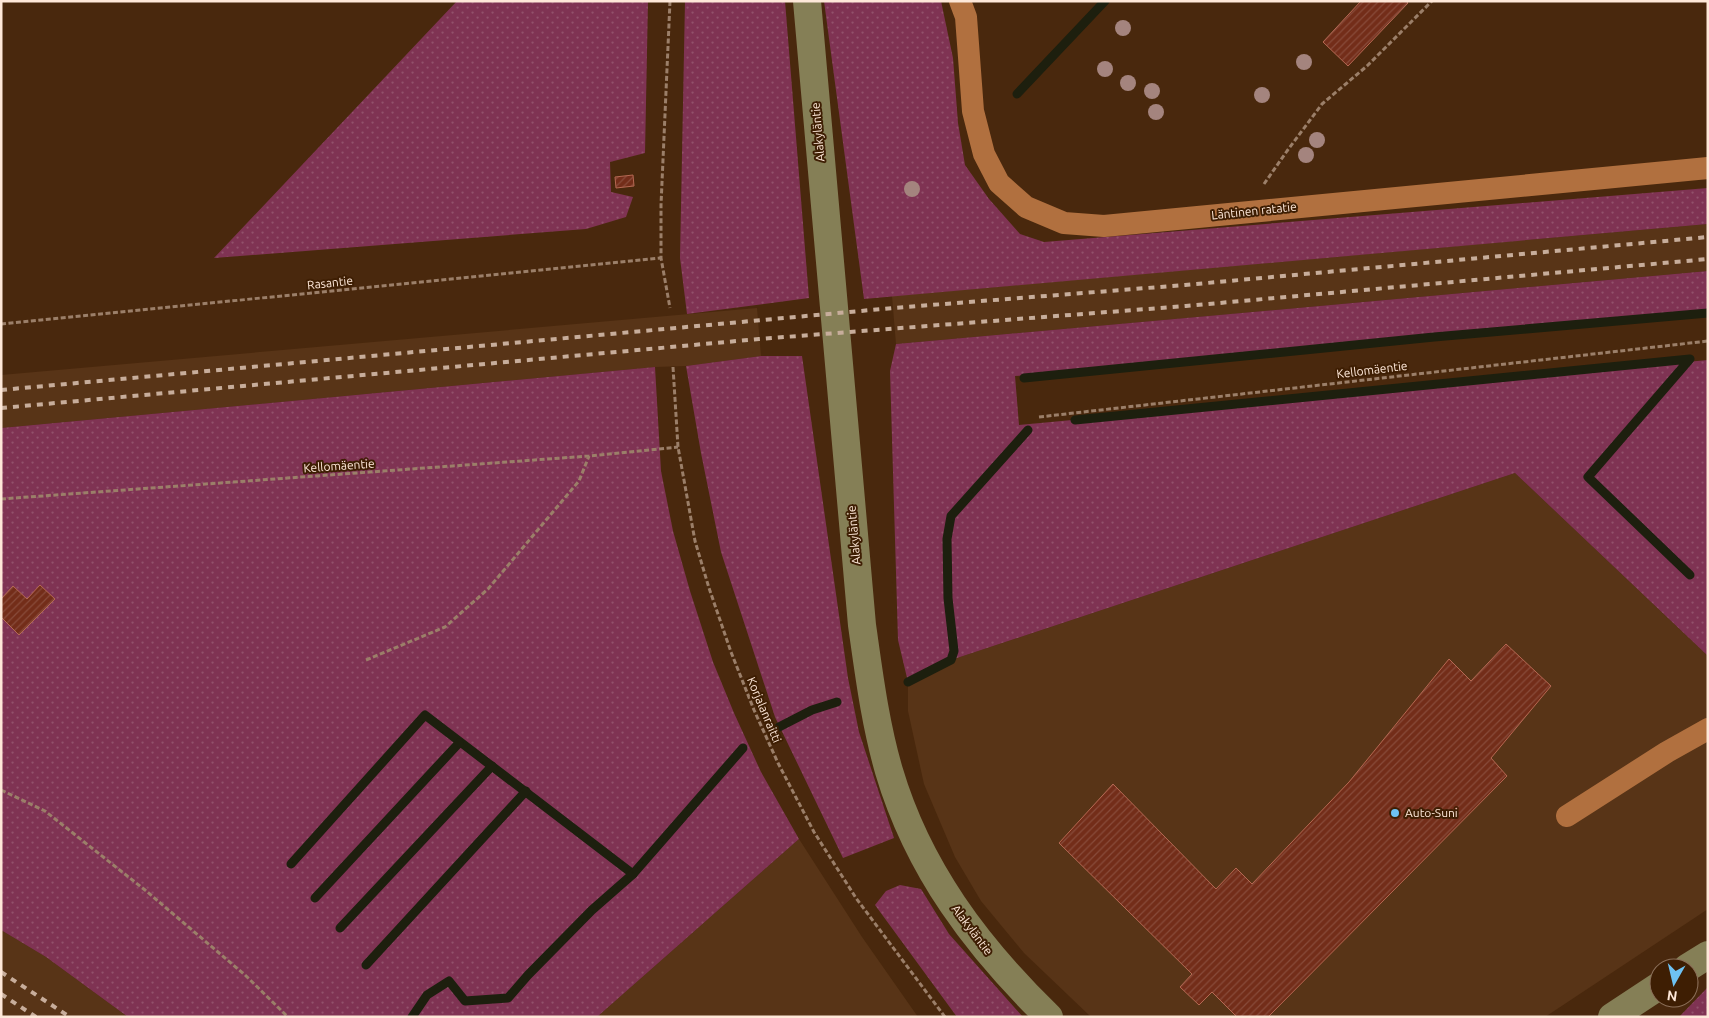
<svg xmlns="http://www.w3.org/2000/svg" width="1709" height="1018" font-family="Ubuntu,sans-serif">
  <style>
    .built { fill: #583417 }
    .grass { fill: url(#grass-dots) }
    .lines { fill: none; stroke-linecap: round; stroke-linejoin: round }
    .stream { stroke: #1d1f0e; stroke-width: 9 }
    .building { fill: url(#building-hatch); stroke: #b56852 }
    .path { stroke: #9b7f69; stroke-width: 3; stroke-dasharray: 5 2.5; stroke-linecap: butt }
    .street { stroke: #b1703f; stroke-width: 22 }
    .secondary { stroke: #857f56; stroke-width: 28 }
    .rail { stroke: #c7ad9b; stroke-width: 4; stroke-dasharray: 6 6; stroke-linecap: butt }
    .tree { fill: #a4847e }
    .poi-dot { fill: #6ec2f3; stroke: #3e1e03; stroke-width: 2 }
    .labels { text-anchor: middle; stroke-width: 4; stroke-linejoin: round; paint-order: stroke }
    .street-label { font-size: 12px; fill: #fee8d9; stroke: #3e1e03 }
    .poi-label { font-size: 12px; fill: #fee8d9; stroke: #3e1e03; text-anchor: start }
  </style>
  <defs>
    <pattern id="grass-dots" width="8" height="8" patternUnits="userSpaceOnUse" patternTransform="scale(1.25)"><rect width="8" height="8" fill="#7f3353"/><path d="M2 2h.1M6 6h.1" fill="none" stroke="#92516b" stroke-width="1.8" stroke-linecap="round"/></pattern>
    <pattern id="building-hatch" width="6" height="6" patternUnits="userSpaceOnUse" patternTransform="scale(1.25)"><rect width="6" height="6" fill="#732d19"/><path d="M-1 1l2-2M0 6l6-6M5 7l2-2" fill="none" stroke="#884b3a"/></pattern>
  </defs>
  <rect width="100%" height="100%" fill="#49280d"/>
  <g class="built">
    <path d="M1708,224V271L896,344L892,296Z"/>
    <path d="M757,308L761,356L686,366L655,367L1,428V375Z"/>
    <path d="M1515,473L1708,656V909L1545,1017H1091L1024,953L981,901L955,857L924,784L908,711V682L951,660Z"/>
    <path d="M799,839L862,937L918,1017H597Z"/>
    <path d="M1,930L46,957L128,1017H1Z"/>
  </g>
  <g class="grass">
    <path d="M457,1H648L645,153L610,162L611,192L633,197L626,217L586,229L214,258Z"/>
    <path d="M685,1H785L809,298L687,314L680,258Z"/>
    <path d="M824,1H941L953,58L958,123L965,165L989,199L1020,234L1044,242L1708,188V224L864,299Z"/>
    <path d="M1708,271V315L1015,376L1019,425L1708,360V656L1515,473L951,660L908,682L898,640L890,371L896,344Z"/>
    <path d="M761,356H802L848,678L859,732L894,838L843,858L775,717L721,552L701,453L686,366Z"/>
    <path d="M655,367L661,471L673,531L690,591L713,662L734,713L761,772L799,839L597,1017H128L46,957L1,930V428Z"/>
    <path d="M900,885L921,889L949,934L1023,1017H957L875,905L886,891Z"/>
    <path d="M1708,987V1017H1679Z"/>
  </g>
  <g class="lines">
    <g class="stream">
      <path d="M1017,94L1105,1"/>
      <path d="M1024,378L1434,337L1708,313"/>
      <path d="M1075,420L1690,359L1588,477L1690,575"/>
      <path d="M908,682L951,660L954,651L948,598L947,539L951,516L1028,430"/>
      <path d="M779,727L812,710L837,702"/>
      <path d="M291,864L425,715L633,874"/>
      <path d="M315,898L459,743"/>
      <path d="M340,928L492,766"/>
      <path d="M366,965L526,791"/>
      <path d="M412,1017L427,995L449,981L465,1001L508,998L528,975L592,910L633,874L743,748"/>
    </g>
  </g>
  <g class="building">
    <path d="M1361,1H1406L1408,3L1348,66L1323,42Z"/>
    <path d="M633,175L634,186L616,188L615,177Z"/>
    <path d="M40,585L55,599L19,635L1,617V599L13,586L27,599Z"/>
    <path d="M1506,644L1551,686L1491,758L1507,776L1268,1017H1237L1212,992L1199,1005L1180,987L1192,974L1059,843L1113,784L1216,889L1236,868L1252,884L1349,782L1449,659L1471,681Z"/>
  </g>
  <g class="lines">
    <g class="path">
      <path d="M670,1L661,205V258L670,308"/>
      <path d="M1264,184L1287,151L1322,104L1367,66L1432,1"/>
      <path d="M1,324L661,258"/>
      <path d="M673,367L678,447L695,541L709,588L731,652L754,710L778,763L814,832L856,898L945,1017"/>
      <path d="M1039,417L1708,341"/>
      <path d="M1,499L589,456L678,447"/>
      <path d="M366,660L445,627L488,589L579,481L589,456"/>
      <path d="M1,790L45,811L145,890L245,975L288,1017"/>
    </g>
    <g class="street">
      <path d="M960,1L966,17L973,111L984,154L999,183L1026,207L1064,223L1104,226L1708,168"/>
      <path d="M1567,816L1667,752L1708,729"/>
    </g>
    <g class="secondary">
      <path d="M807,1L862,625C869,674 875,723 889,771C918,869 977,947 1049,1017"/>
      <path d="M1687,968L1708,955"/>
      <path d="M1612,1017L1659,986"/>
    </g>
    <g class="rail">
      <path d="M1,390L893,308L1185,285L1708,237"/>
      <path d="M1,408L759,339L1186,306L1708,259"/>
      <path d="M1,972L70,1017"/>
      <path d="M1,994L36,1017"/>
    </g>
  </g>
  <g class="tree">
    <circle cx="1123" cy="28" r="8"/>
    <circle cx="1304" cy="62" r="8"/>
    <circle cx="1105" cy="69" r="8"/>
    <circle cx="1128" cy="83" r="8"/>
    <circle cx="1152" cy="91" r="8"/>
    <circle cx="1262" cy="95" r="8"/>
    <circle cx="1156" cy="112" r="8"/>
    <circle cx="1317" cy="140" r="8"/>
    <circle cx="1306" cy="155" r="8"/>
    <circle cx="912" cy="189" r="8"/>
  </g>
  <circle class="poi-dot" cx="1395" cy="813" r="5"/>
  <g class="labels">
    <g class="street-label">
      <text transform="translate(818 132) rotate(-95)" y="4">Alakyläntie</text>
      <text transform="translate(1254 211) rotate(-6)" y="4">Läntinen ratatie</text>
      <text transform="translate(330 283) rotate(-6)" y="4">Rasantie</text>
      <text transform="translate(1372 370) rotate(-7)" y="4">Kellomäentie</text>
      <text transform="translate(339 466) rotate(-4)" y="4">Kellomäentie</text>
      <text transform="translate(854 535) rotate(-95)" y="4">Alakyläntie</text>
      <text transform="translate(764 710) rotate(67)" y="4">Korjalanraitti</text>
      <text transform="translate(972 930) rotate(53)" y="4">Alakyläntie</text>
    </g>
    <g class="poi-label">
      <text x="1405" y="817">Auto-Suni</text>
    </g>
  </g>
  <rect width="1709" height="1018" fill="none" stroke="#fee8d9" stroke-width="5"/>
  <g transform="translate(1674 983) rotate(188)"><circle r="24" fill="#3e1e03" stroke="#8b6f59"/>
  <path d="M0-4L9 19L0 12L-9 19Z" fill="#6ec2f3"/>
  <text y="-8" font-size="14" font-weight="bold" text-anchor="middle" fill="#fee8d9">N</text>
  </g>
</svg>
